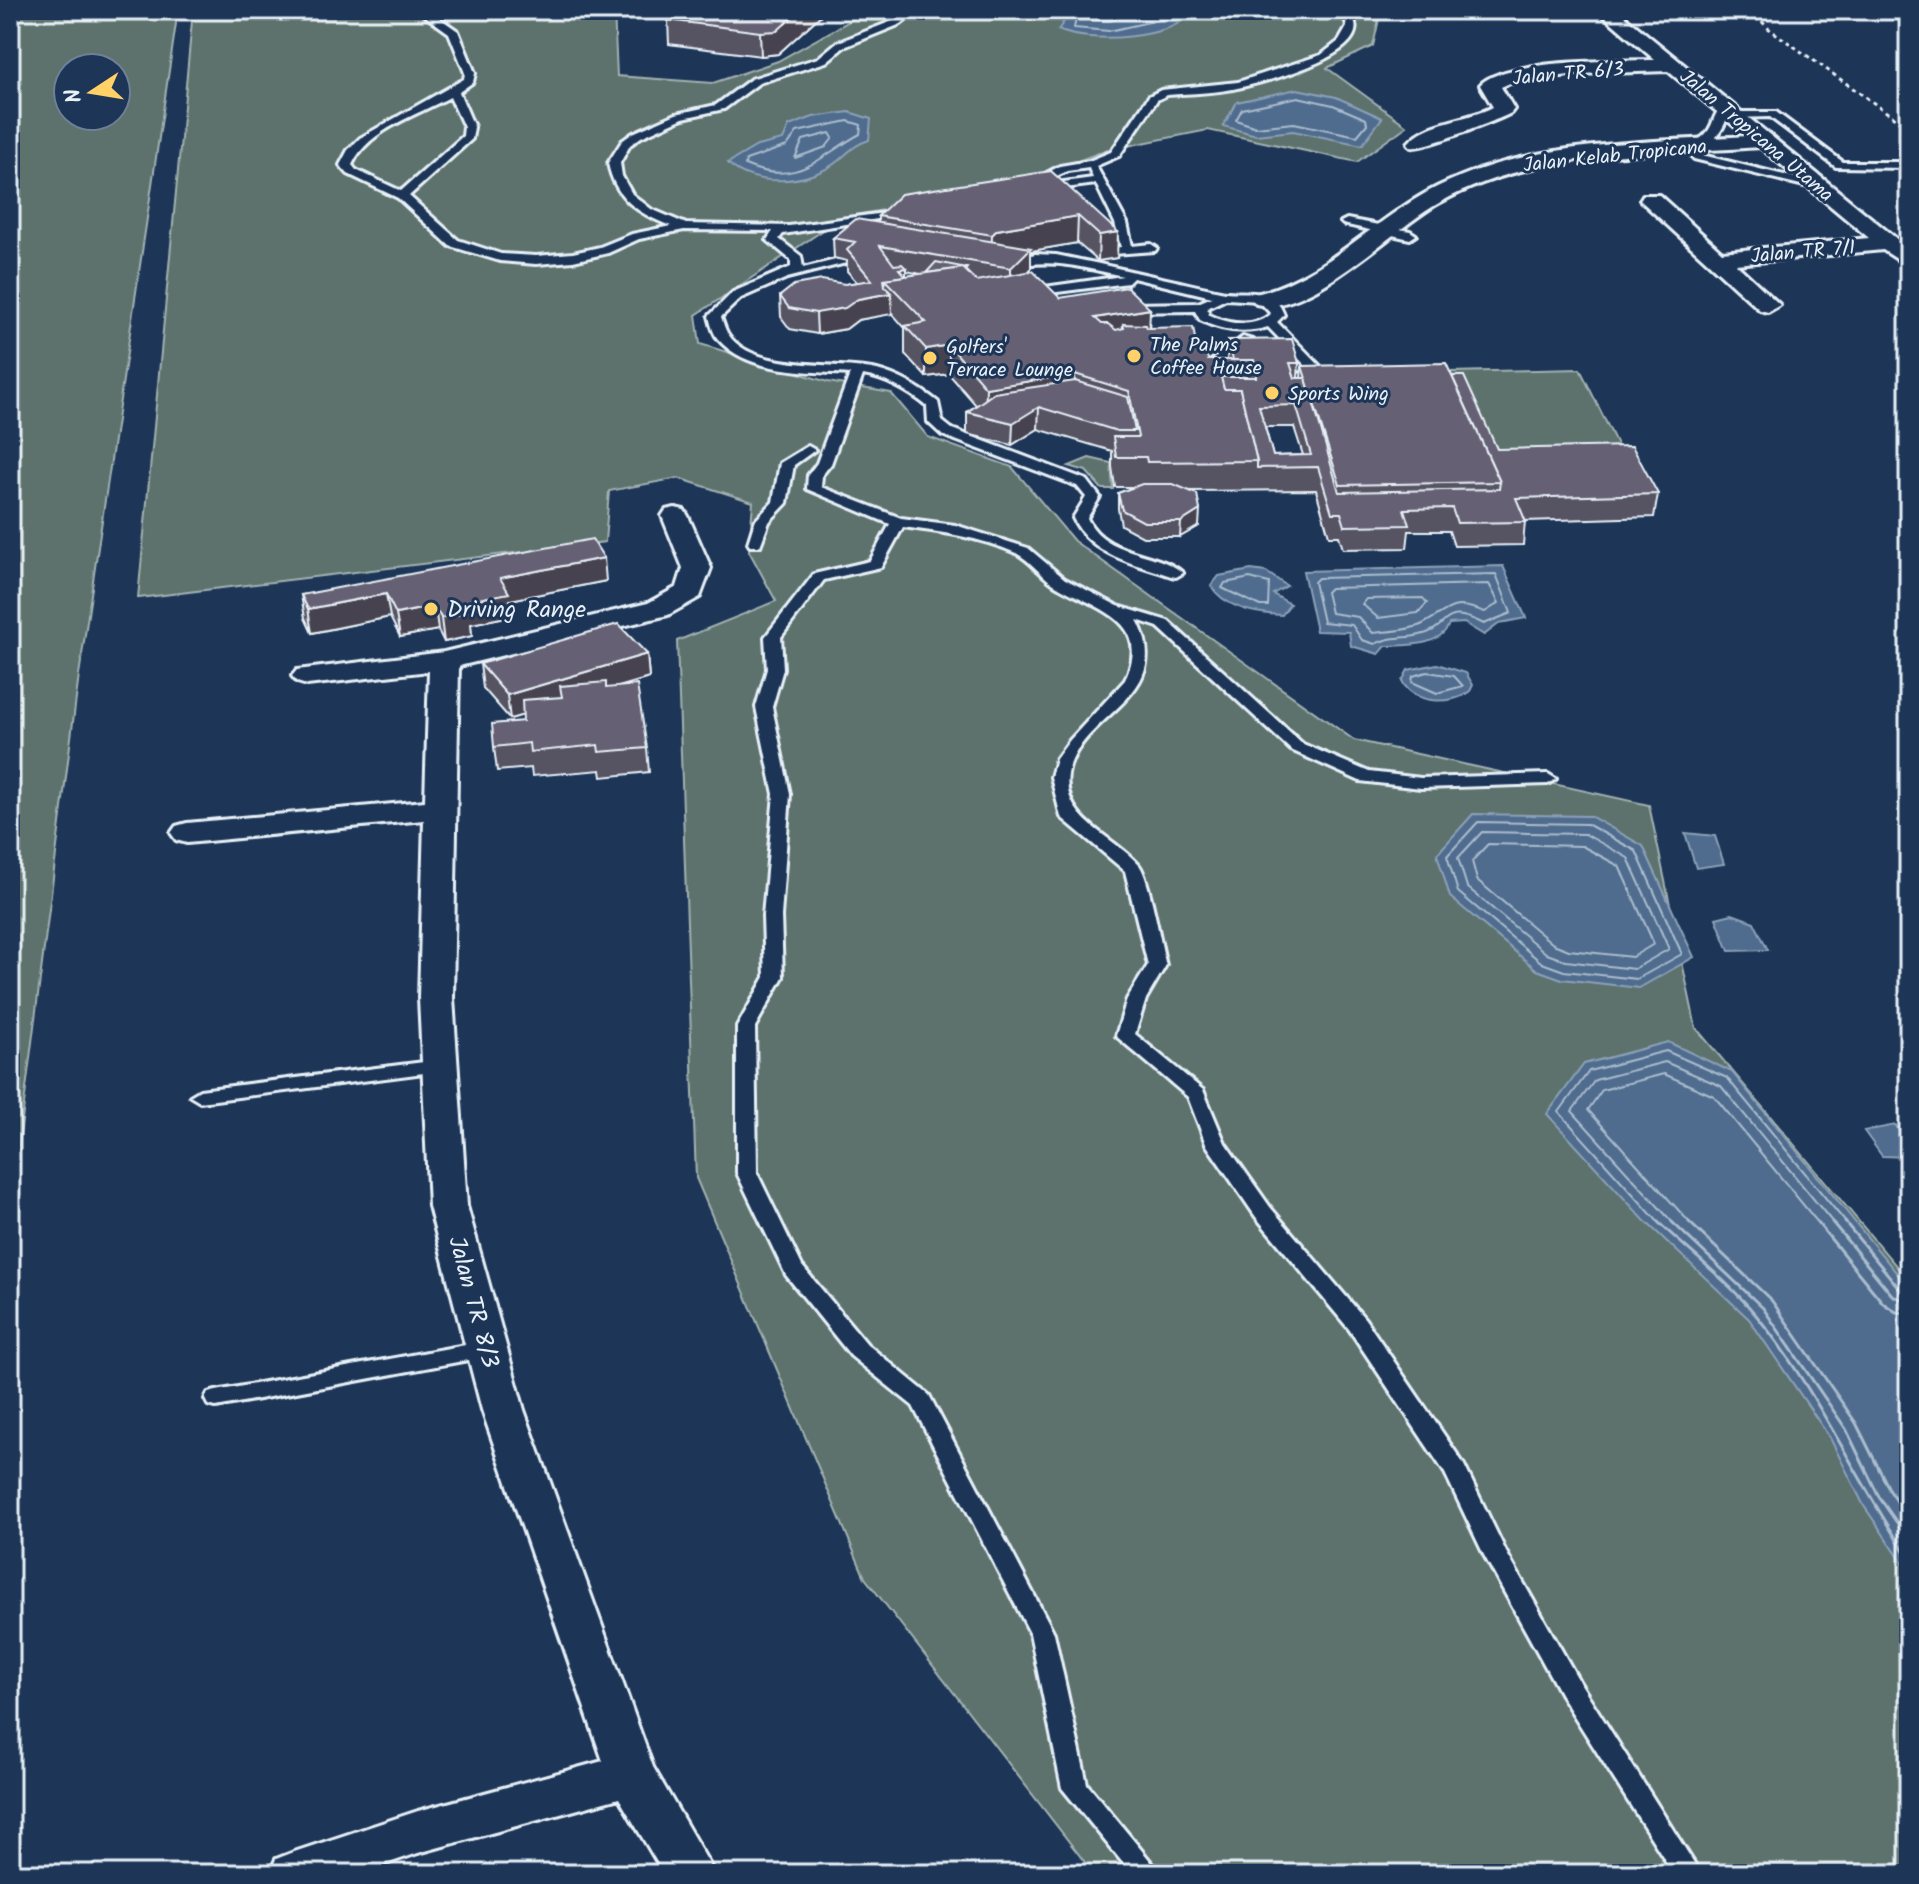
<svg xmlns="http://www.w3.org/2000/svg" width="1919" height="1884" font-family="Kalam,sans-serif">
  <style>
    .green { fill: #5d726d; stroke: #a2b2b2; stroke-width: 2; fill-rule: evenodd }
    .water { fill: #4f6c8e; stroke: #8ca1b8; stroke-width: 2 }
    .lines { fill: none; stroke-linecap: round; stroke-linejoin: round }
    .shore-far1 { stroke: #abbcce; stroke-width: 2 }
    .shore { stroke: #abbcce; stroke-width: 3 }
    .service-casing { stroke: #e8f1f8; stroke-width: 6 }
    .minor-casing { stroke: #e8f1f8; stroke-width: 6 }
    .path { stroke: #e8f1f8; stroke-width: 3; stroke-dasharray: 4 4; stroke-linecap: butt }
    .service { fill: #1d3557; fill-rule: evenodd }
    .minor { fill: #1d3557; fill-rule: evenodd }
    .wall { fill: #575363; stroke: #e8f1f8; stroke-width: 2; fill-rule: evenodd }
    .shaded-wall { fill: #474350; stroke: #e8f1f8; stroke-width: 2 }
    .building { fill: #656073; stroke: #e8f1f8; stroke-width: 2; fill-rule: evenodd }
    .poi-dot { fill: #ffd166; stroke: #1d3557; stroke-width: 3 }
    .labels { text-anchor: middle; stroke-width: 6; stroke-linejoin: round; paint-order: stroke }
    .far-street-label { font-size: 20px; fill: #e8f1f8; stroke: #1d3557 }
    .far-poi-label { font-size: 20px; fill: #e8f1f8; stroke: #1d3557; text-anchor: start }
    .poi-label { font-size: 24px; fill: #e8f1f8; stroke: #1d3557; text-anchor: start }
    .street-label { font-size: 24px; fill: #e8f1f8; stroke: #1d3557 }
  </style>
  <rect width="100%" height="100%" fill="#1d3557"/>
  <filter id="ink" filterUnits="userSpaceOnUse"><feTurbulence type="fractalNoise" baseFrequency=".0125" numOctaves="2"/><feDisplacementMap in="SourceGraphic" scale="16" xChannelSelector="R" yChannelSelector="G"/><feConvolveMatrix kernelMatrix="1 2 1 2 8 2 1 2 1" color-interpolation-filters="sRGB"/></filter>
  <g filter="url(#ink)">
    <g class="green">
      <path d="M10,10H178L79,675L10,1214ZM68,68H116V116H68Z"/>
      <path d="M193,10H614L617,76L713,83L778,61L869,10H1381L1373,46L1327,68L1407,126L1357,162L1208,130L1107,150L999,190L843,217L696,315L700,344L828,382L891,393L928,437L1012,467L1074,541L1354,740L1649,805L1696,1028L1909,1281V1874H1094L865,1578L696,1178L677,641L776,601L749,551L753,502L678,478L609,491L605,542L138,598Z"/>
      <path d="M1580,369L1629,469L1494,472L1450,372Z"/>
      <path d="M1089,458L1111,463L1113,489H1102L1086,471L1069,466Z"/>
    </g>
    <g class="water">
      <path d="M1072,10H1194C1174,40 1089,44 1058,30Z"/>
      <path d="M1297,89L1336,97L1382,118L1362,145L1293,131L1256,135L1223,126L1237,102Z"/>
      <path d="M849,112L871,119L869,140C854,145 850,151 839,160C812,184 754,189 728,163L757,146L783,140L789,126L813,117Z"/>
      <path d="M1503,566L1526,618L1500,623L1484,635L1464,623L1449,624C1440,647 1407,645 1386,646L1379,654L1351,646L1349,632L1316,631L1303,571Z"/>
      <path d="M1251,570L1266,572L1287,586L1273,594L1290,604L1282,615C1256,614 1225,608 1211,586L1219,576Z"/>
      <path d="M1437,664L1466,673L1473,685L1470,691C1452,706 1413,704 1402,681L1408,670Z"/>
      <path d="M1473,814L1590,816L1643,846L1694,957L1639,988L1562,979L1537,970L1450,897L1437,854Z"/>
      <path d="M1685,833L1715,836L1724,864L1696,868Z"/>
      <path d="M1732,914L1754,922L1768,950L1729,951L1716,918Z"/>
      <path d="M1668,1042L1732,1072L1909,1288V1572L1864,1506L1830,1438L1749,1319L1644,1220L1547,1114L1584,1064Z"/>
      <path d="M1896,1125L1909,1152V1157L1882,1156L1864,1131Z"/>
    </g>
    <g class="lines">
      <g class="shore-far1">
        <path d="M1078,10L1074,28L1109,31L1176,16L1184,10"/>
        <path d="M1088,10L1090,20L1109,21L1158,10"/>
        <path d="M1298,97L1333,105L1366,119L1367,124L1357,136L1294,123L1256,127L1236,120L1242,109Z"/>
        <path d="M848,121L861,125L860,134C819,156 798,188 745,165L746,160L787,146L797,132Z"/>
        <path d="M830,133L833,138L826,147L795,158L803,140Z"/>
        <path d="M1496,574L1511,613L1484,624C1440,602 1451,629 1420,635C1404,639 1389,636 1375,644L1362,640L1352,625L1323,622L1314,582L1318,578Z"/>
        <path d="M1250,578L1269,583L1268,606H1260L1222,588L1225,583Z"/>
        <path d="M1489,584L1499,603L1485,612C1450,599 1451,609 1423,624C1409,631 1388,631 1373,633L1358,617L1331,613L1326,592L1330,588Z"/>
        <path d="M1423,598L1427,603L1418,613L1378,618L1362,604L1366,599Z"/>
        <path d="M1427,672L1454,676L1463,686L1437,693L1412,682L1413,676Z"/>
        <path d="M1478,822L1587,824L1636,851L1682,954L1637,979L1564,971L1542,963L1458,892L1447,856Z"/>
        <path d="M1482,832L1585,834L1628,858L1669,949L1634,969L1566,961L1547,954L1467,887L1458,858Z"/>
        <path d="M1488,844L1582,846L1619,866L1654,944L1632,957L1569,950L1553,944L1477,880L1472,861Z"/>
        <path d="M1660,1224L1559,1112L1589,1071L1666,1051L1727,1078L1847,1224"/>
        <path d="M1674,1224L1572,1111L1595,1080L1665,1062L1721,1086L1834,1224"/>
        <path d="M1691,1224L1588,1110L1602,1090L1664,1074L1714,1096L1819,1224"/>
      </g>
      <g class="shore">
        <path d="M1658,1222C1690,1252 1728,1281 1756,1315C1817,1389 1855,1479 1909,1558"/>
        <path d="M1672,1222L1763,1308L1846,1429L1879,1497L1909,1540"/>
        <path d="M1689,1222L1772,1301L1856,1423L1890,1491L1909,1519"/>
        <path d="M1817,1222L1883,1303L1896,1312L1909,1314"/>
        <path d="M1832,1222L1892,1295L1909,1302"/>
        <path d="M1845,1222L1899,1288L1909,1292"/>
      </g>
      <defs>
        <g id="service">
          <path d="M417,10H428L458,31L475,73L473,82L459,92L474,127L472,139L409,196L458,240L501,254L536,256L573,253L600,247L632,234L671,226C639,214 615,199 608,163L622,141L633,133L676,114L716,105L751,79L818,58L836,43L895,20L907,10H918L901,24L844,47L826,62L759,83L724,109L683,118L641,137L630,145L620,163L622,176L632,194L651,209L686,224L789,226L907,210V214L903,215L783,234L779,239L801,256L803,268L848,257L854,261L787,278L741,298L721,317C723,322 725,330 728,334C753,373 838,361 877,370C900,376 920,388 938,402L942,421L952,429L1087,480L1100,497L1087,518C1105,557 1157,550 1183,573L1176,577L1171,576C1136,564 1090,555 1073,518L1086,497L1077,486L942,435L928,422L927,406C908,391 887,379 863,375L831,464L822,475L821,487L901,518L955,525L1028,548L1065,579L1118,606L1168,621L1303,744L1369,772L1421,778L1548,774L1556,779L1548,784L1421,788L1360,781L1291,750L1158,627L1137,620C1178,698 1078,714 1068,774C1061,820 1115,836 1139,865C1149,877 1161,946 1166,965L1146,999L1135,1034L1203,1090L1225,1143L1270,1207L1365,1319L1463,1463L1506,1552L1579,1681L1701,1874H1674L1561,1695L1484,1555L1445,1473L1349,1329L1256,1217L1206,1144L1188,1097L1116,1036L1127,999L1148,965L1125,871L1061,817L1051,777L1056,759L1070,740L1125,680C1153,621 1099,610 1059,587C1043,579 1032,561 1016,553C980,537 941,532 903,527L881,567L824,580L781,637L783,669L772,707L790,794L781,916L783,977L755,1027L757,1173L802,1266L867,1344L929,1395L1054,1633L1087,1784L1161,1874H1132L1062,1788L1030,1633L913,1406L851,1356L786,1275L737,1173V1027L765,977L763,916L774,794L756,707L767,669L765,637L814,574L870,561L890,524L807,489L808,475L817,463L850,374C809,371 748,374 718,339C713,333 711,324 709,316L733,292L791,267V260L767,240L773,231L684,230L639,239L608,253L573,261L536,264L500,261L450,246L398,198L348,174L340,165L348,150L360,138L464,79L465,73L449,33ZM450,97L464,127L463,136L401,191L356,170L352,165C368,129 418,115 450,97Z"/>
          <path d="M1335,10H1346C1390,50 1268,81 1242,87C1218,93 1192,93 1167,95L1157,100L1119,156L1096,166L1127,223L1132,246L1151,244L1157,248L1155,251L1113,254V248L1121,247L1115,223L1096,184L1042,191L1036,188L1042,185L1093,178L1089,168L1067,171L1038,185L1028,183L1060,166L1089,161L1111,152L1149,96L1161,90L1238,82L1321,55L1339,41L1347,27L1346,21Z"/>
          <path d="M1724,105L1729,108L1728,115L1733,112H1776L1843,162H1909V168L1836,167L1770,117L1733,118L1728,115C1722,134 1709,150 1688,149V145C1719,133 1708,116 1724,105Z"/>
          <path d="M1698,154L1821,184L1823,186L1817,189L1694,159L1692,157Z"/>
          <path d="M1347,219L1410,231L1416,235L1410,239L1343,224L1341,222Z"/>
          <path d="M1035,254L1056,255C1111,266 1165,279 1220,291C1236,295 1252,289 1269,297C1277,300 1281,307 1284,315L1277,322L1322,368L1318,378L1291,381V375L1308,372L1309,369L1268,327C1244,334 1222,331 1200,320L1195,311L1127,312L1121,308L1127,304L1198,303L1212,297L1133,278L1128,283L1026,296L1024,293L1030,289L1123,276C1082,268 1052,257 1010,268L1004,264ZM1226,299L1259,301L1271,314C1253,329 1229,324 1209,315L1207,308Z"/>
          <path d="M1243,337L1253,340L1224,362V367L1235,376L1224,379L1213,372L1211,361Z"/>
          <path d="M808,446L815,450L794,465L787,503L769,522L760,546H750L748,543L755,521L773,502L780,463Z"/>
          <path d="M440,1060L450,1066L447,1070L200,1102L190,1096L200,1090Z"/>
          <path d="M487,1341L495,1343L498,1349L495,1355L216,1407L208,1405L205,1399L208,1393L216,1391Z"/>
        </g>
        <g id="minor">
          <path d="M1597,10H1617L1909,249V267L1883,250L1736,264L1780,305L1768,312L1760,310L1640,200L1643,195H1659L1722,252L1869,238L1760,147C1653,155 1535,149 1439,203C1393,228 1309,317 1256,304L1252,299L1256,294C1326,277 1373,219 1437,187C1531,140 1644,143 1746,136L1668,71L1577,74L1510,83L1501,87L1514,109L1511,113C1498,120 1420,150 1411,147L1408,143C1428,120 1467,121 1493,107L1480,85C1503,59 1619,61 1655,60Z"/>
          <path d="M675,508L684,510L688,516L711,568L700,597L668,615L459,666L453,998L467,1206L524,1410L653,1767L715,1874H664L619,1798L418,1853L357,1874H269L276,1859L294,1852L418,1811L603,1761L482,1410L429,1206L419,998L424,820L187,843L176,840L171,833L176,826L187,823L425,801L429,671L307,685L297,682L292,676L297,670L444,652L648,603L677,587L683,568L662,516L666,510Z"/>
        </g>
      </defs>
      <use href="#service" class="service-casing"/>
      <use href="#minor" class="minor-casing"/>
      <path class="path" d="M1751,10L1768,28L1909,128"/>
      <use href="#service" class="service"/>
      <use href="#minor" class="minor"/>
    </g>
    <g class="wall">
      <path d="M679,10H822V14L778,54L761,56L669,44L668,20Z"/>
      <path d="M1051,171L1117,258L1098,261L1077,243L1031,251V269L1027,272L1060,298L1149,328L1197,350L1208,360H1227L1228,340L1299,363L1298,378H1301L1302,366L1452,376L1497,449L1658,494L1654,517L1525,521L1523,545L1454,546L1449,531H1409L1407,548L1343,549L1339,536H1329L1316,490L1190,491L1199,526L1180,537H1143L1121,525L1118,509V493L1135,487H1115L1112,467V451L1038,429L1012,445L967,434V412L976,405L949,374L926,377L905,354V328L892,313L858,320L846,329L817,334L790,329L781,317L780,296L857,282L847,271V261L834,258L833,238L878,223V216ZM906,271L921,274L906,276ZM1265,427H1294L1303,455L1273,456Z"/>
      <path d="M606,581L510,600L511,616L471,624L472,636L444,642L438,630L400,637L390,617L312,633L305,618L301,595Z"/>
      <path d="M647,654L649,678L620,687L647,748L649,772L602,777L601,770L532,776L531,768L497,771L494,747L523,721V715L510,719L483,688L480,664Z"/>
    </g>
    <g class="shaded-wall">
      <path d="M800,10H822V14L778,54L761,56L760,32Z"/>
      <path d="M1078,216L1077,243L1031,251V269L1011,289V268L991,262L992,235L997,230Z"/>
      <path d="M1118,232L1117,258L1098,261L1099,235Z"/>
      <path d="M906,268V283L899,269Z"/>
      <path d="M891,293L892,314L858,320L846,329L817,334L816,313L858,299Z"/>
      <path d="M1150,309L1149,336L1123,324L1122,341L1094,345L1095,318Z"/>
      <path d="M949,345V374L926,377V349Z"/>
      <path d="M1075,374V403L1039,407L1038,429L1012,445L1013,423L985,416L986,388Z"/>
      <path d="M1200,510L1199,526L1180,537L1181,522Z"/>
      <path d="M604,558L606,581L510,600L511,616L471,624L472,636L444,642L441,618L500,578Z"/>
      <path d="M386,594L390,617L312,633L308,609Z"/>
      <path d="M435,606L438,630L400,637L396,614Z"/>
      <path d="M647,654L649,678L510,719L507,695Z"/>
    </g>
    <g class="building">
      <path d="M680,10H800L777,31L760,32L668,20Z"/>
      <path d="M1051,171L1118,232L1099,235L1078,216L997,230L992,235L878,216L901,194Z"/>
      <path d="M856,219L1031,248L1011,268L880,246L894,265L902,264L906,268L899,269L905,276L884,279L885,286L891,293L858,299L845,308L816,313L789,308L780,296L794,285L822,280L845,284L872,280L847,250L855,242L833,238Z"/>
      <path d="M936,262L967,268L965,270L963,268L926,273Z"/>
      <path d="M963,268L976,281L1033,271L1060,298L1127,287L1150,309L1095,318L1102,324H1108L1116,330L1124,328L1123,324L1146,325L1147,328L1193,327L1197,350H1206L1208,360H1254L1256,370H1220L1224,389H1240L1257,461L1147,462L1146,457H1116L1113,437H1138L1129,391L1075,374L986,388L949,345L926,349L905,326L926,322L884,279Z"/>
      <path d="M1292,339L1299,363H1290L1295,378H1306L1339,492L1499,489L1500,482L1452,376H1464L1497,449L1632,446L1658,494L1516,498L1526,522L1457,523L1452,508L1404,509L1409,525L1345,526L1341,513H1332L1318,467L1257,468V461L1240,389H1224L1221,377H1256V370L1254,360H1233L1228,340ZM1296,405L1311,455L1273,456L1259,406Z"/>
      <path d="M1446,363L1500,482L1340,485L1302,366Z"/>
      <path d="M1075,381L1128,397L1135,431H1117L1039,407L1013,423L967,412L994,393Z"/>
      <path d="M1142,484H1173L1197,494L1200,510L1181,522H1144L1122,510L1118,493Z"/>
      <path d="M592,539L604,558L500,578L509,593L463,602L469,612L441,618L435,606L396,614L386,594L308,609L301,595Z"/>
      <path d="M618,624L647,654L507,695L480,664Z"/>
      <path d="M606,682V688L637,685L647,748L599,752L598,745L530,752L529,743L494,747L492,724L523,721L522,700L562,697L560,686Z"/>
    </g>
  </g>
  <g class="poi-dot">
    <circle cx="1134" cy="356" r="8"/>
    <circle cx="930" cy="358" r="8"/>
    <circle cx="1272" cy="393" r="8"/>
    <circle cx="431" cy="609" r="8"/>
  </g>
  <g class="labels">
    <g class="far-street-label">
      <text transform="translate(1568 73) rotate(-5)" y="7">Jalan TR 6/3</text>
      <text transform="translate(1757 135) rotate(40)" y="7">Jalan Tropicana Utama</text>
      <text transform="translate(1615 155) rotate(-6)" y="7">Jalan Kelab Tropicana</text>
      <text transform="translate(1803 251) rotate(-5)" y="7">Jalan TR 7/1</text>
    </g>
    <g class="far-poi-label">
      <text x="1150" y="351">The Palms<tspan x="1150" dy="23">Coffee House</tspan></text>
      <text x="946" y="353">Golfers'<tspan x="946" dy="23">Terrace Lounge</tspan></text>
      <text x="1288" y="400">Sports Wing</text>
    </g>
    <g class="poi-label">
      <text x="447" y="617">Driving Range</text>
    </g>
    <g class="street-label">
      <text transform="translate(474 1302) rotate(75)" y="8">Jalan TR 8/3</text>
    </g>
  </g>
  <rect width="1919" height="1884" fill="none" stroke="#1d3557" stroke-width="40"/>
  <rect x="20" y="20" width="1879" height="1844" fill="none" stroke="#e8f1f8" stroke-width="3" filter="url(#ink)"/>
  <g transform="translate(92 92) rotate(258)"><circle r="38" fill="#1d3557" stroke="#6e8097" stroke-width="2"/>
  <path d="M0-6L14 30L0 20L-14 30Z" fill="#ffd166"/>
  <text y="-12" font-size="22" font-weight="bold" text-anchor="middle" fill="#e8f1f8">N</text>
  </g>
</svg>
